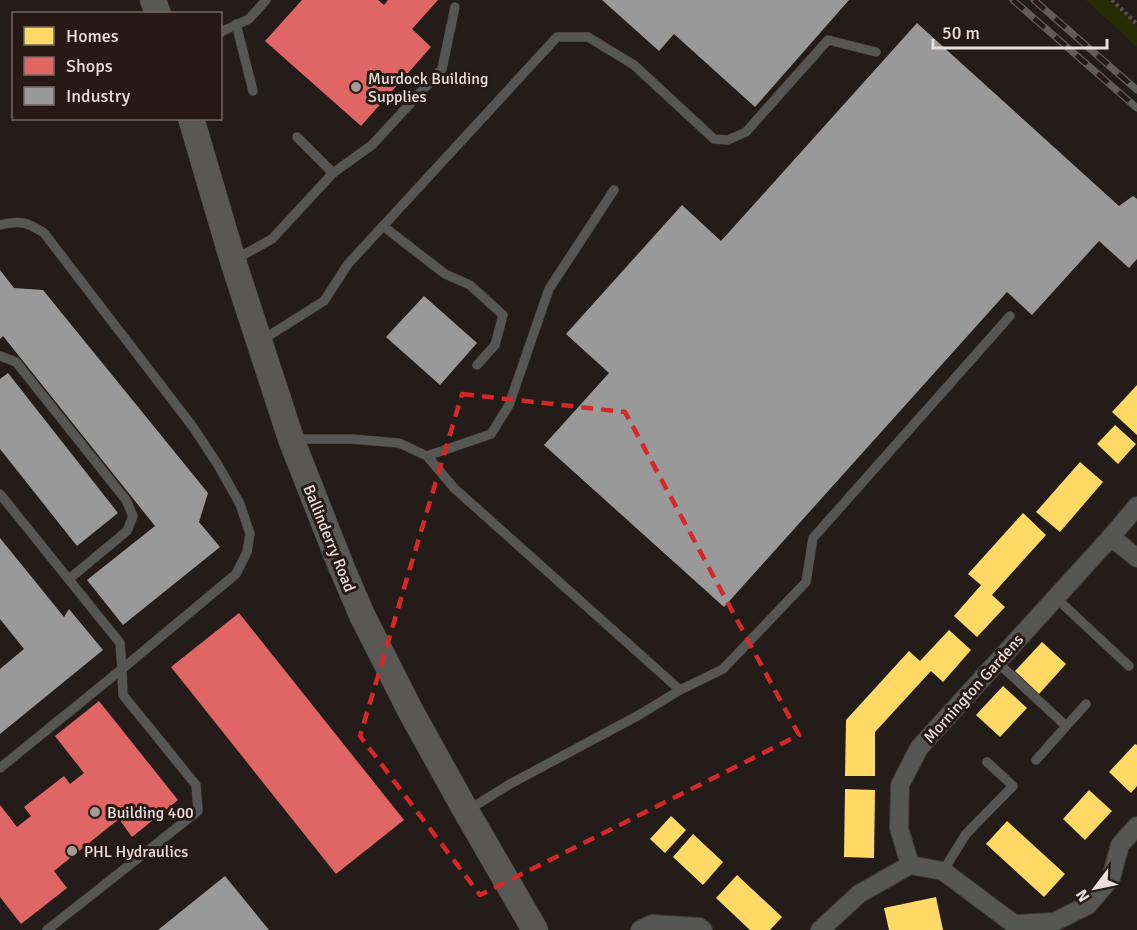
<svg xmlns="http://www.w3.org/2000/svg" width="1137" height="930" font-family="Signika,sans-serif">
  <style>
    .green { fill: #262c03 }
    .homes { fill: #ffd966 }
    .shops { fill: #e06666 }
    .industry { fill: #999 }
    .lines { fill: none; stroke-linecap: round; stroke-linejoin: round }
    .lane-casing { stroke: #3e3835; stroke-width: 10 }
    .street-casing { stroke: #3e3835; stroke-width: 20 }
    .secondary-casing { stroke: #3e3835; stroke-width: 27 }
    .path { stroke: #565351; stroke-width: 4; stroke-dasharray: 3 3; stroke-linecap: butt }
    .lane { stroke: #565654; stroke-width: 9 }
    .street { stroke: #565654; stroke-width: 18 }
    .secondary { stroke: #595855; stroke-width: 26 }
    .rail-casing { stroke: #605d5a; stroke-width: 7 }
    .rail { stroke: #271a15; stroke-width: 4.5; stroke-dasharray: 14; stroke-linecap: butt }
    .marked { fill: none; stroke: #d62828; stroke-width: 4.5; stroke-dasharray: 12 8; stroke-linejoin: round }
    .poi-dot { fill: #a49b98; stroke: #271a15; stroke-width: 2 }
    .labels { text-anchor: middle; stroke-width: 6; stroke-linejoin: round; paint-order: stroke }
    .poi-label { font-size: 16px; fill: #e9e0dc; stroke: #271a15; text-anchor: start }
    .street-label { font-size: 16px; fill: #e9e0dc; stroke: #271a15 }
  </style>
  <rect width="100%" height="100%" fill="#231c19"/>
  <path class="green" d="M1086,0H1109L1137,26V47Z"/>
  <g class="homes">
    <path d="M1137,385V435L1112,412Z"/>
    <path d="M1115,425L1136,444L1118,464L1097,444Z"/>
    <path d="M1080,462L1103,482L1060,532L1036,512Z"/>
    <path d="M1023,513L1046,535L992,595L1005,607L977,637L954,616L981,585L968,574Z"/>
    <path d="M949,630L971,650L943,682L931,671L875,732V776H845L846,720L909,651L920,661Z"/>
    <path d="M1042,642L1066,664L1039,694L1015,671Z"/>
    <path d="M1003,686L1027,708L1000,737L976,715Z"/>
    <path d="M1135,744L1137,745V786L1131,793L1109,772Z"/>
    <path d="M845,789L875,790L874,858L844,857Z"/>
    <path d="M1089,790L1112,811L1085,840L1063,819Z"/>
    <path d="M671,816L686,830L665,853L650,839Z"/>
    <path d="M1007,821L1065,874L1044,897L986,844Z"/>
    <path d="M693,834L723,862L703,885L673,857Z"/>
    <path d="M737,875L782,917L770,930H750L716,898Z"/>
    <path d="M936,897L943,930H889L884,908Z"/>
  </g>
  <g class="shops">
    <path d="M302,0H378L384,5L388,0H438L412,29L431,47L361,126L265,41Z"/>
    <path d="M239,613L404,820L336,874L171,667Z"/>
    <path d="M99,701L178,800L132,837L119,819L54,871L67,888L21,924L0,897V805L17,827L31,816L24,807L64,776L70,784L84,773L55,736Z"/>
  </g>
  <g class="industry">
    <path d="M602,0H849L755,107L674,34L659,51Z"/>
    <path d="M917,23L1119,206L1133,196L1137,199V259L1129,268L1099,241L1032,315L1007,292L724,607L544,445L609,373L566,334L682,205L721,241Z"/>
    <path d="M0,270L14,288L43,290L208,493L199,522L220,547L123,625L87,580L155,526L3,336L0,339Z"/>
    <path d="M424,296L477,343L440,385L386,337Z"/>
    <path d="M8,373L118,513L77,546L0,449V379Z"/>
    <path d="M0,538L64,617L69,609L103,650L0,734V669L24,649L0,619Z"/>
    <path d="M225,876L269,930H158Z"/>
  </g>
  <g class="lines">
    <defs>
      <g id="lane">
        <path d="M236,24L253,91"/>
        <path d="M220,33L223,31L249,19L266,0"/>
        <path d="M297,137L333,173"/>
        <path d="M0,225C20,220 27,222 44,233L193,427L218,465L240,504L250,534L247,552L236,574L122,669L123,695L196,785L198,811L47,930"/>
        <path d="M383,226L445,274L470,285L503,315L495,345L477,365"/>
        <path d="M236,259L272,239L333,173L372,145L442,69L455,7"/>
        <path d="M262,340L324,301L348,264L557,37H588L634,65L714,139L728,140L746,132L828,40L876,52"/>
        <path d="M0,356L16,362L126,500L133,516L127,531L69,579"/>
        <path d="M293,439H351L399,443L427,456L491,434L509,405L549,289L614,190"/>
        <path d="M427,456L454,488L680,690"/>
        <path d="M0,494L120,643L122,669L0,768"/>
        <path d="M1056,598L1129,666"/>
        <path d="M997,662L1066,726"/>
        <path d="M1036,760L1086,704"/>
        <path d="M468,810L510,784L639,715L680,690L723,669L806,582L813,538L1010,316"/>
        <path d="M943,871L966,834L1013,786L987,762"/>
      </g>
      <g id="street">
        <path d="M1111,537L1137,558"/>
        <path d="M910,865L899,828L900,785L919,748L1111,537L1137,506"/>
        <path d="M640,930L652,924L699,927L703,930"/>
        <path d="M820,930L859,894L910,865L943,871L1014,924L1054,922L1088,905L1111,878L1120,845L1137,826"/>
      </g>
      <g id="secondary">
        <path d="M153,0L158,14"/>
        <path d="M191,118L233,261L291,439L341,566L362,615L411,712L466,811L535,930"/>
      </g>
    </defs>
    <use href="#lane" class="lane-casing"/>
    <use href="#street" class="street-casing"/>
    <use href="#secondary" class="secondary-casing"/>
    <path class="path" d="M1112,0L1137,24"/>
    <use href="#lane" class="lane"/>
    <use href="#street" class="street"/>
    <use href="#secondary" class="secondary"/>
    <defs>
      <g id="rail">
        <path d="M1013,0L1137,108"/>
        <path d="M1034,0L1137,90"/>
      </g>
    </defs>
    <use href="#rail" class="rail-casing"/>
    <use href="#rail" class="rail"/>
  </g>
  <path class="marked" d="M462,394L625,412L799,735L480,895L360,736Z"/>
  <g class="poi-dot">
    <circle cx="356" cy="87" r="6"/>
    <circle cx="95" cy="812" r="6"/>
    <circle cx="72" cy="851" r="6"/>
  </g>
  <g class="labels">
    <g class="poi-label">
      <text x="368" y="84">Murdock Building<tspan x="368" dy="18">Supplies</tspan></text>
      <text x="107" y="818">Building 400</text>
      <text x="84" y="857">PHL Hydraulics</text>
    </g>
    <g class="street-label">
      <text transform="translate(330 538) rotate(68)" y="6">Ballinderry Road</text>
      <text transform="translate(973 688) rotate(-48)" y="6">Mornington Gardens</text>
    </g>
  </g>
  <rect x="12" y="12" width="210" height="108" fill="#271a15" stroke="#756965" stroke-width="1.5"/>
  <rect x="24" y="27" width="30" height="18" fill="#ffd966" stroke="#756965" stroke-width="1.5"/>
  <text x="66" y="42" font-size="18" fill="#e9e0dc">Homes</text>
  <rect x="24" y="57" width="30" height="18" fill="#e06666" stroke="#756965" stroke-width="1.5"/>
  <text x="66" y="72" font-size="18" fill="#e9e0dc">Shops</text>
  <rect x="24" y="87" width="30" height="18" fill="#999999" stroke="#756965" stroke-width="1.5"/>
  <text x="66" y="102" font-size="18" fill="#e9e0dc">Industry</text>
  <g transform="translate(1095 888) rotate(238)" stroke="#271a15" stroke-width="4.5" paint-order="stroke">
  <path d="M0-4.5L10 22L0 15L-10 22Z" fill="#e9e0dc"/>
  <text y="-9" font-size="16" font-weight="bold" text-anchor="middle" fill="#e9e0dc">N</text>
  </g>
  <path d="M933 39v9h174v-9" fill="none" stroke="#e9e0dc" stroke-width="3"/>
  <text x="942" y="39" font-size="18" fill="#e9e0dc" stroke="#271a15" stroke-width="4.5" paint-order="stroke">50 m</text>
</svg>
